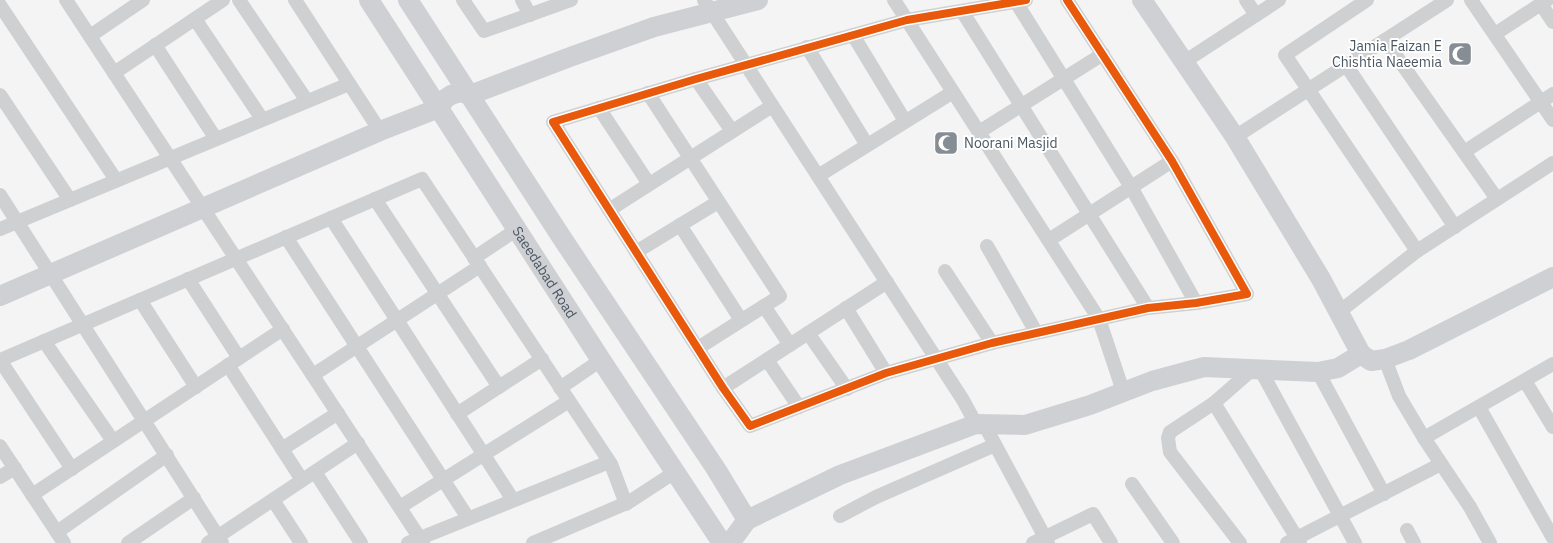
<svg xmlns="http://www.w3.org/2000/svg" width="1553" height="543" font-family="'IBM Plex Sans',sans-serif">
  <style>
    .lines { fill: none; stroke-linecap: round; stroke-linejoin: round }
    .street { stroke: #ced0d2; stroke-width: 14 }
    .secondary { stroke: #ced0d4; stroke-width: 20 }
    .cycleway-casing { stroke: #fff; stroke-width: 11 }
    .cycleway { stroke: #e8590c; stroke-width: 8 }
    .labels { text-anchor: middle; stroke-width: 4; stroke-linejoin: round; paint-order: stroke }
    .poi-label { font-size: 14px; fill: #4a5661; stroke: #fff; text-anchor: end }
    .street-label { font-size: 14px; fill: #4a5661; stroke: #fff }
  </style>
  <rect width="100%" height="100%" fill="#f4f4f4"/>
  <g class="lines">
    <g class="street">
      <path d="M66,0L423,543"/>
      <path d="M239,0L307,101"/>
      <path d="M295,0L380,131"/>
      <path d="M463,0L484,31L571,0"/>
      <path d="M522,0L530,15"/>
      <path d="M704,0L963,400L976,424"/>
      <path d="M894,0L1099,319L1123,391"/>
      <path d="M1026,0L907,20L696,79L553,122L723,388L750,426L886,373L992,343L1148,308L1196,303L1247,294L1172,161L1067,0"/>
      <path d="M1246,0L1256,15"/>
      <path d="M1367,0L1285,55L1417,251"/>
      <path d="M1471,0L1553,120"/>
      <path d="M1016,2L1131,187L1196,303"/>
      <path d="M1541,4L1553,22"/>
      <path d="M0,5L116,180"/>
      <path d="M962,11L1148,308"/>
      <path d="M195,19L262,119"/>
      <path d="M1495,34L1547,0"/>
      <path d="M853,35L905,121"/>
      <path d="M90,36L143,0"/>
      <path d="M1385,40L1497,199"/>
      <path d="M155,45L216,139"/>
      <path d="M807,47L867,145"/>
      <path d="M1184,62L1279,0"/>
      <path d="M1346,65L1455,227"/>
      <path d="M114,73L223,0"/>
      <path d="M696,79L732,131"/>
      <path d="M648,93L780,296L698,348"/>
      <path d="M0,95L70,200"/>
      <path d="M599,108L649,184"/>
      <path d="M979,132L1103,54"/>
      <path d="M1235,137L1447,0"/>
      <path d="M1464,152L1553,94"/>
      <path d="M818,176L953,92"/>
      <path d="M0,195L222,543"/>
      <path d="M375,199L499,387"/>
      <path d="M609,210L772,106"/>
      <path d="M331,218L513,500"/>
      <path d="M680,225L741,320"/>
      <path d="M0,229L349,84"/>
      <path d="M286,237L468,518"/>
      <path d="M1049,240L1172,161"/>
      <path d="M987,246L1036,332"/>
      <path d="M636,252L718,202"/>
      <path d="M474,258L516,230"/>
      <path d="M945,271L992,343"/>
      <path d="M188,279L239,358"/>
      <path d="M140,300L196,387"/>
      <path d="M764,306L790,345"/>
      <path d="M846,308L886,373"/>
      <path d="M1339,312L1417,251L1553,163"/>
      <path d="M808,333L847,389"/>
      <path d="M44,341L113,441"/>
      <path d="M1385,359L1399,396L1424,438L1470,507L1490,543"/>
      <path d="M0,360L422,179L611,464L626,504"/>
      <path d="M0,360L72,469"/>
      <path d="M767,360L799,407"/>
      <path d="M228,365L302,480"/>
      <path d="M1260,369L1355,543"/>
      <path d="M1318,372L1384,494"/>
      <path d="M313,375L480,266"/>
      <path d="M1525,381L1553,427"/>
      <path d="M560,388L601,360"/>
      <path d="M723,388L887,282"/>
      <path d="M1214,403L1300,543"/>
      <path d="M1479,407L1553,538"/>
      <path d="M457,414L542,359"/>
      <path d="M984,424L1048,543"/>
      <path d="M1424,438L1553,364"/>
      <path d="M0,446L64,543"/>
      <path d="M282,449L338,413"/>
      <path d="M315,472L361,543"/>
      <path d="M0,477L15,468"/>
      <path d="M1132,484L1173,543"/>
      <path d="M32,495L283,329"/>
      <path d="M273,500L301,543"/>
      <path d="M400,507L569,401"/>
      <path d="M840,516L876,497L995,445"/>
      <path d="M1407,530L1414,543"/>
      <path d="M57,532L167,455"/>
      <path d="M128,543L194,498"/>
      <path d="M208,543L358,443"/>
      <path d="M408,543L609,462"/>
      <path d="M533,543L629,502L675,472"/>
      <path d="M1033,543L1093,514L1111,543"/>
      <path d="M1240,543L1170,452L1168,438L1170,432L1214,403L1254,368"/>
      <path d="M1287,543L1441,464"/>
    </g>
    <g class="secondary">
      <path id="s1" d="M369,0L601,360L722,543"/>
      <path d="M408,0L562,238L716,469L747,520"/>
      <path d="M1142,0L1235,137L1321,279L1361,354L1371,361L1385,359L1409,350L1553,277"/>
      <path d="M0,296L380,131L439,108L445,99L451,95L460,92L470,95L570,57L654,27L758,0"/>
      <path d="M730,543L747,520L840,475L976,424L1025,425L1090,405L1152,381L1204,367L1318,372L1338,368L1361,354"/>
    </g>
    <defs>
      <path id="cycleway" d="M1026,0L907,20L696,79L553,122L723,388L750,426L886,373L992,343L1148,308L1196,303L1247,294L1172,161L1067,0"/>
    </defs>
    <use href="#cycleway" class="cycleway-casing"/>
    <use href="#cycleway" class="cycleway"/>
  </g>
  <defs>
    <symbol id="mosque-square" viewBox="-11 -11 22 22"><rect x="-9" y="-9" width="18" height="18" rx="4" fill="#868d94" stroke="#fff"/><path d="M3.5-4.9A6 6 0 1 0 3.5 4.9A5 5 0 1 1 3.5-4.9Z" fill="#fff"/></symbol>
  </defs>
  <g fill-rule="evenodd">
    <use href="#mosque-square" x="1446" y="40" width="28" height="28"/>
    <use href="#mosque-square" x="932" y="129" width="28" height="28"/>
  </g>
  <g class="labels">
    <g class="poi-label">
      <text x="1442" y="51">Jamia Faizan E<tspan x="1442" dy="16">Chishtia Naeemia</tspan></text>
      <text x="964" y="148" text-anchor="start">Noorani Masjid</text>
    </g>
    <g class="street-label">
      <text dy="5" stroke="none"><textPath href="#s1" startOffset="324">Saeedabad Road</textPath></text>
    </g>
  </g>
</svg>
